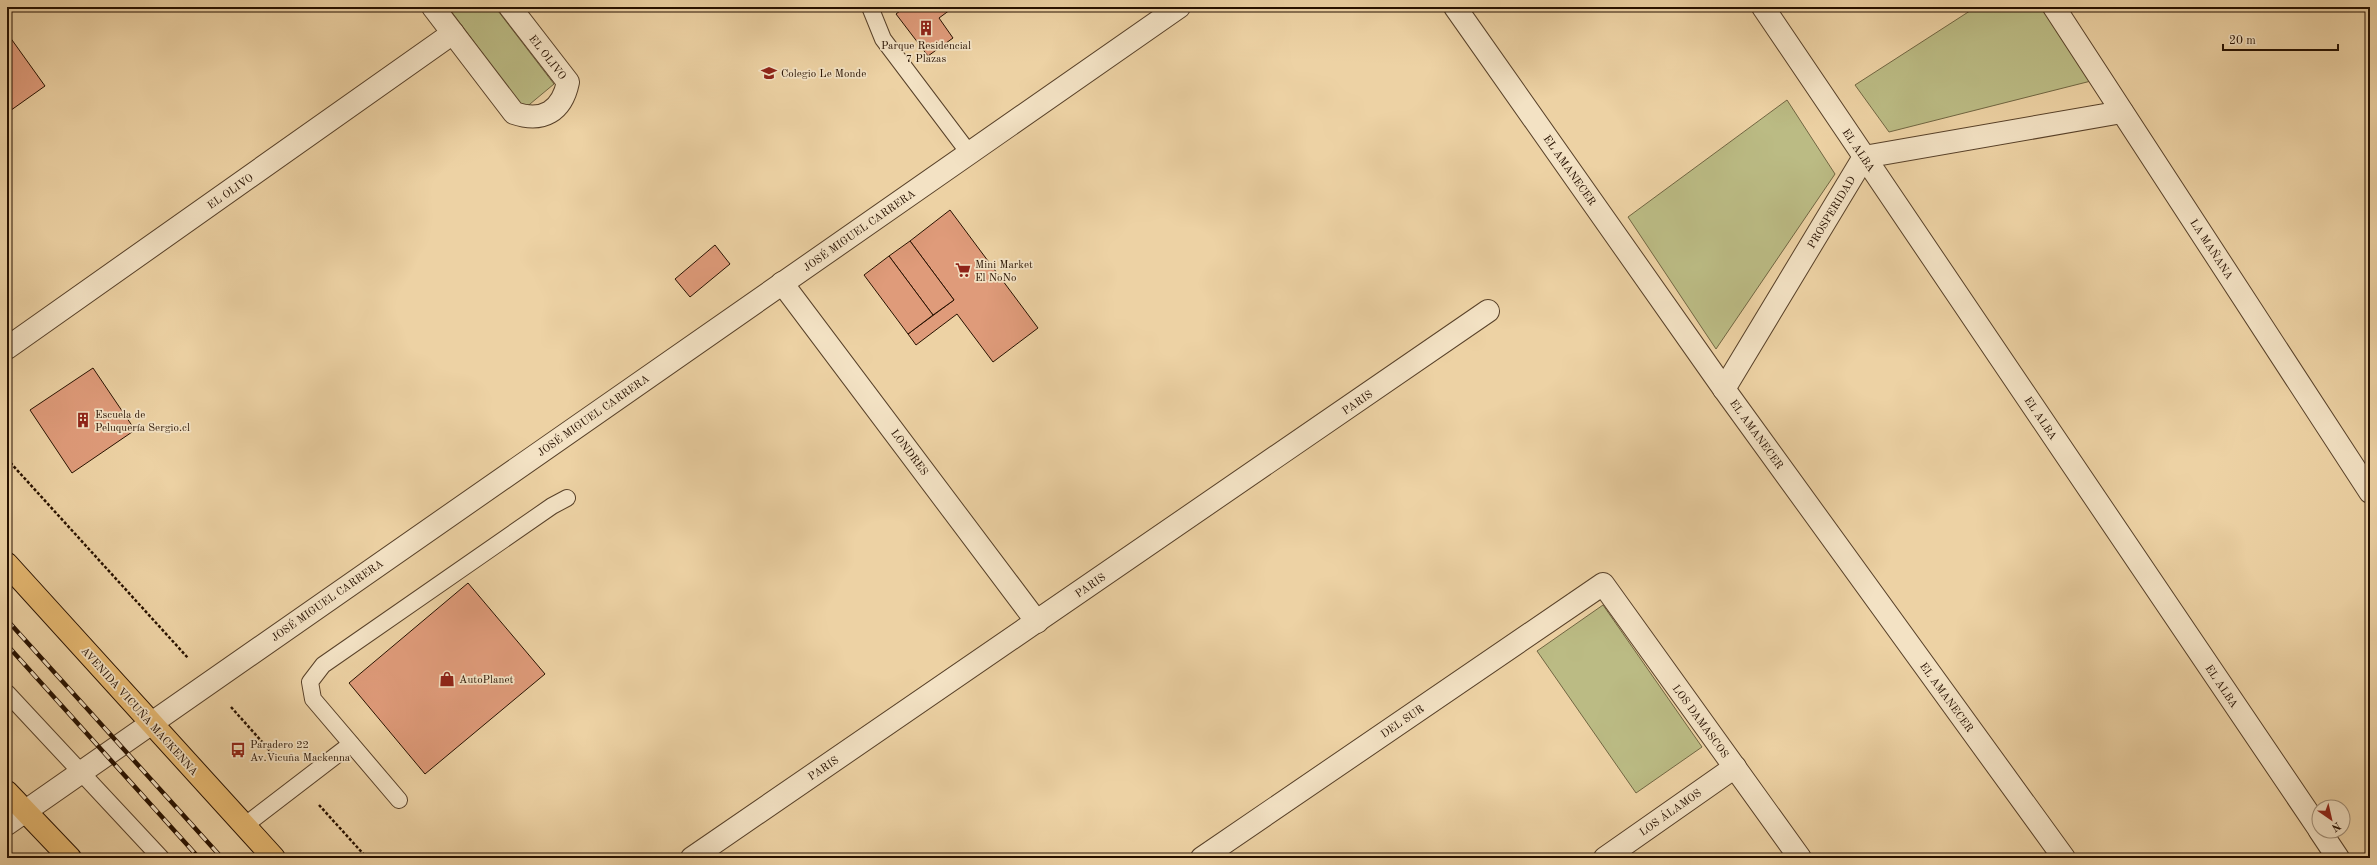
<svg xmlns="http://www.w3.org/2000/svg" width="2377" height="865" font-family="'Old Standard TT',serif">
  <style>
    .green { fill: #bbbb84; stroke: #716642 }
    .building { fill: #df9b7a; stroke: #271100 }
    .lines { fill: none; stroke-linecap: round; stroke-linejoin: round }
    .service-casing { stroke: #584129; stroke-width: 18 }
    .minor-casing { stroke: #584129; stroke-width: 24 }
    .tertiary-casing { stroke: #584129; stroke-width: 24 }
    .primary-casing { stroke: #271100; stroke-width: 24 }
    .path { stroke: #271100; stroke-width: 2.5; stroke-dasharray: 3 2; stroke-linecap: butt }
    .service { stroke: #f3e2c4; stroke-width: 16 }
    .minor { stroke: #f3e2c4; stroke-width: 22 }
    .tertiary { stroke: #f3e2c4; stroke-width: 22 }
    .primary { stroke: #e6b972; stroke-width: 22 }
    .rail-casing { stroke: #271100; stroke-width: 4.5 }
    .rail { stroke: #f3e2c4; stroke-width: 3; stroke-dasharray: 9; stroke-linecap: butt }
    .labels { text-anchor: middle; stroke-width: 3.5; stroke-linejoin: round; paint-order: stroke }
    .poi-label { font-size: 11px; fill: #271100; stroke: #f3e2c4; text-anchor: start }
    .street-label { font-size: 11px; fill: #271100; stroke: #f3e2c4 }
  </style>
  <rect width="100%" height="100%" fill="#edd2a4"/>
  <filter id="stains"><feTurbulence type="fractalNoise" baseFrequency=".005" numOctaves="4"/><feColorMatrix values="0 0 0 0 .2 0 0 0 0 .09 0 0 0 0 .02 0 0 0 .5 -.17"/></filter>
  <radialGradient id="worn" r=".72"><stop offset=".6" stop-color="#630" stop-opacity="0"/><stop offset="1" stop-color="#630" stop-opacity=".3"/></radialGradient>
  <g class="green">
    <path d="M448,7H495L554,84L524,109Z"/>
    <path d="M1976,7H2041L2091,81L1889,132L1855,85Z"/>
    <path d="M1787,100L1835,174L1716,349L1628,217Z"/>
    <path d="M1603,605L1702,747L1636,793L1537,651Z"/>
  </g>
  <g class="building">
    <path d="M905,7H954L939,18L953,38L928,56L896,14Z"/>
    <path d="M7,33L45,86L7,113Z"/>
    <path d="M950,210L1038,328L993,362L957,314L916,345L908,334L954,300L910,241Z"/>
    <path d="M910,241L954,300L933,315L889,256Z"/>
    <path d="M715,245L730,264L690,297L675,279Z"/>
    <path d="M889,256L933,315L908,334L864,275Z"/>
    <path d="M93,368L135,430L72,473L30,410Z"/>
    <path d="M468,583L545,674L425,774L349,683Z"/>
  </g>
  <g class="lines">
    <defs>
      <g id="service">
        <path d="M870,7L883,39L969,153"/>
        <path d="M7,693L161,858"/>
        <path d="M399,800L313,699L310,682L323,665L552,506L567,498"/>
        <path d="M244,826L351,744"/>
      </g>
      <g id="minor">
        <path d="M433,7L514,113C543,123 562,111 568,82L510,7"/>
        <path d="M1455,7L1724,389L2064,858"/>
        <path d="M1763,7L2319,829"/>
        <path d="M2054,7L2370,492"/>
        <path d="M782,283L1037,622"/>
        <path d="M7,348L453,33"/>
        <path d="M1724,389L1864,157L2122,112"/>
        <path d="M2320,831L2338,858"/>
        <path d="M692,858L1488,311"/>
        <path d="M1202,858L1603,584L1800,858"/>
        <path d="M1605,858L1735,767"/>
      </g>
      <path id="tertiary" d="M7,824L1179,7"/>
      <g id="primary">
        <path d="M7,564L274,858"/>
        <path d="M7,792L70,858"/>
      </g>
    </defs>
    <use href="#service" class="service-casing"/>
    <use href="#minor" class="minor-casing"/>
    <use href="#tertiary" class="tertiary-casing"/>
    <use href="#primary" class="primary-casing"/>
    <g class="path">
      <path d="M7,459L188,658"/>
      <path d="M231,707L280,762"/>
      <path d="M319,805L367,858"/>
    </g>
    <use href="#service" class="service"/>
    <use href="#minor" class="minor"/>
    <use href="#tertiary" class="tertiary"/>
    <use href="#primary" class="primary"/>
    <defs>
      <g id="rail">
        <path d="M7,620L222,858"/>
        <path d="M7,645L199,858"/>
      </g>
    </defs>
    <use href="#rail" class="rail-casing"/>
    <use href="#rail" class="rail"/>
  </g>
  <defs>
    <symbol id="building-bare" viewBox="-9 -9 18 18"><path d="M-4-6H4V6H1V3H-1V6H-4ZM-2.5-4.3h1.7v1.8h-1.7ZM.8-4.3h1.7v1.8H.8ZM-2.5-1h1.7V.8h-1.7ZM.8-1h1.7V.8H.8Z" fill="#8f2418" stroke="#f3e2c4" stroke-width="2.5" paint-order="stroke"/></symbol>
    <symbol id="school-bare" viewBox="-9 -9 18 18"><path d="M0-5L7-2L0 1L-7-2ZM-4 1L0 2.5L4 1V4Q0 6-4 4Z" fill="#8f2418" stroke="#f3e2c4" stroke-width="2.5" paint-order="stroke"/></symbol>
    <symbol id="supermarket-bare" viewBox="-9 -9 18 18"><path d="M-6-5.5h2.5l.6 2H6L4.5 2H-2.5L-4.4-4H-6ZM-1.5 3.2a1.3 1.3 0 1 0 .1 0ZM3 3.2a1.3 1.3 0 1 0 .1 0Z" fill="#8f2418" stroke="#f3e2c4" stroke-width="2.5" paint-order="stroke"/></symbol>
    <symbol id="shop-bare" viewBox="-9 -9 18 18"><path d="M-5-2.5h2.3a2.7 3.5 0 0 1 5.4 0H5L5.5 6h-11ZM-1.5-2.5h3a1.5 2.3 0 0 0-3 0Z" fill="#8f2418" stroke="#f3e2c4" stroke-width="2.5" paint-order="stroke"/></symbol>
    <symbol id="bus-bare" viewBox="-9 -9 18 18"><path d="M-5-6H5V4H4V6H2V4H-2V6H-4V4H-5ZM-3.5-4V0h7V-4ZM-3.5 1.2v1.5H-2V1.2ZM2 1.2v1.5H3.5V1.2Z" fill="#8f2418" stroke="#f3e2c4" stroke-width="2.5" paint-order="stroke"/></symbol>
  </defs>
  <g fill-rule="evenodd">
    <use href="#building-bare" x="915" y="17" width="22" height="22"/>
    <use href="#school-bare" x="758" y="62" width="22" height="22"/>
    <use href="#supermarket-bare" x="952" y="259" width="22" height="22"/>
    <use href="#building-bare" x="72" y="409" width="22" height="22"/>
    <use href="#shop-bare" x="436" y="668" width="22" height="22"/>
    <use href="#bus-bare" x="227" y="739" width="22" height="22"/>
  </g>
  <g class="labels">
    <g class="poi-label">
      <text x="926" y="49" text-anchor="middle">Parque Residencial<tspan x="926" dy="13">7 Plazas</tspan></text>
      <text x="781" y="77">Colegio Le Monde</text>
      <text x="975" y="268">Mini Market<tspan x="975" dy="13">El NoNo</tspan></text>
      <text x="95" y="418">Escuela de<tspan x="95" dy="13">Peluquería Sergio.cl</tspan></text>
      <text x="459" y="683">AutoPlanet</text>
      <text x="250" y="748">Paradero 22<tspan x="250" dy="13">Av.Vicuña Mackenna</tspan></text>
    </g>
    <g class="street-label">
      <text transform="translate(548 57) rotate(52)" y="4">EL OLIVO</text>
      <text transform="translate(1859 150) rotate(56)" y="4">EL ALBA</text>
      <text transform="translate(1570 170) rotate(55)" y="4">EL AMANECER</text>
      <text transform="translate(230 191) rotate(-35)" y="4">EL OLIVO</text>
      <text transform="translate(1831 212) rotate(-59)" y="4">PROSPERIDAD</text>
      <text transform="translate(859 230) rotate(-35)" y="4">JOSÉ MIGUEL CARRERA</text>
      <text transform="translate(2212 249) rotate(57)" y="4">LA MAÑANA</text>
      <text transform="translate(1357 402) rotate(-35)" y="4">PARIS</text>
      <text transform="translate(593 415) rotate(-35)" y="4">JOSÉ MIGUEL CARRERA</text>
      <text transform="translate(2041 418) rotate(56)" y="4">EL ALBA</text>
      <text transform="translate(1757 434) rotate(54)" y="4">EL AMANECER</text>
      <text transform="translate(910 452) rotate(53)" y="4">LONDRES</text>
      <text transform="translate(1090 585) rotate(-35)" y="4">PARIS</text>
      <text transform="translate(327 600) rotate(-35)" y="4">JOSÉ MIGUEL CARRERA</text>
      <text transform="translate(2222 686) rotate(56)" y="4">EL ALBA</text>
      <text transform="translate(1947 697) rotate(54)" y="4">EL AMANECER</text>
      <text transform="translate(140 711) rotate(48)" y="4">AVENIDA VICUÑA MACKENNA</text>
      <text transform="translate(1402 721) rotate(-34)" y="4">DEL SUR</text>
      <text transform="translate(1701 721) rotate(54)" y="4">LOS DAMASCOS</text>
      <text transform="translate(823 768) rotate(-34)" y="4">PARIS</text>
      <text transform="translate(1670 812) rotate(-35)" y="4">LOS ÁLAMOS</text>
    </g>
  </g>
  <rect width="2377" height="865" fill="none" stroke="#edd2a4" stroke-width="24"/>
  <rect x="8" y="8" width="2361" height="849" fill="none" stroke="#271100" stroke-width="2"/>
  <rect x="12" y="12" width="2353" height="841" fill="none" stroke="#271100"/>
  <g transform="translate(2331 819) rotate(146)"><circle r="19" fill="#f3e2c4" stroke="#a18e76"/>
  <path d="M0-3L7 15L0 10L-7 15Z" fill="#8f2418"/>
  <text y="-6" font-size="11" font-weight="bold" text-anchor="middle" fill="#271100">N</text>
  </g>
  <path d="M2223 44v6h115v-6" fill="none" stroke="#271100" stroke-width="2"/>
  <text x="2229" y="44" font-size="12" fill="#271100" stroke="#f3e2c4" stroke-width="3" paint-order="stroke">20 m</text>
  <rect width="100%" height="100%" filter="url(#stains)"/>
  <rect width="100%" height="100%" fill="url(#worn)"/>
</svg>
